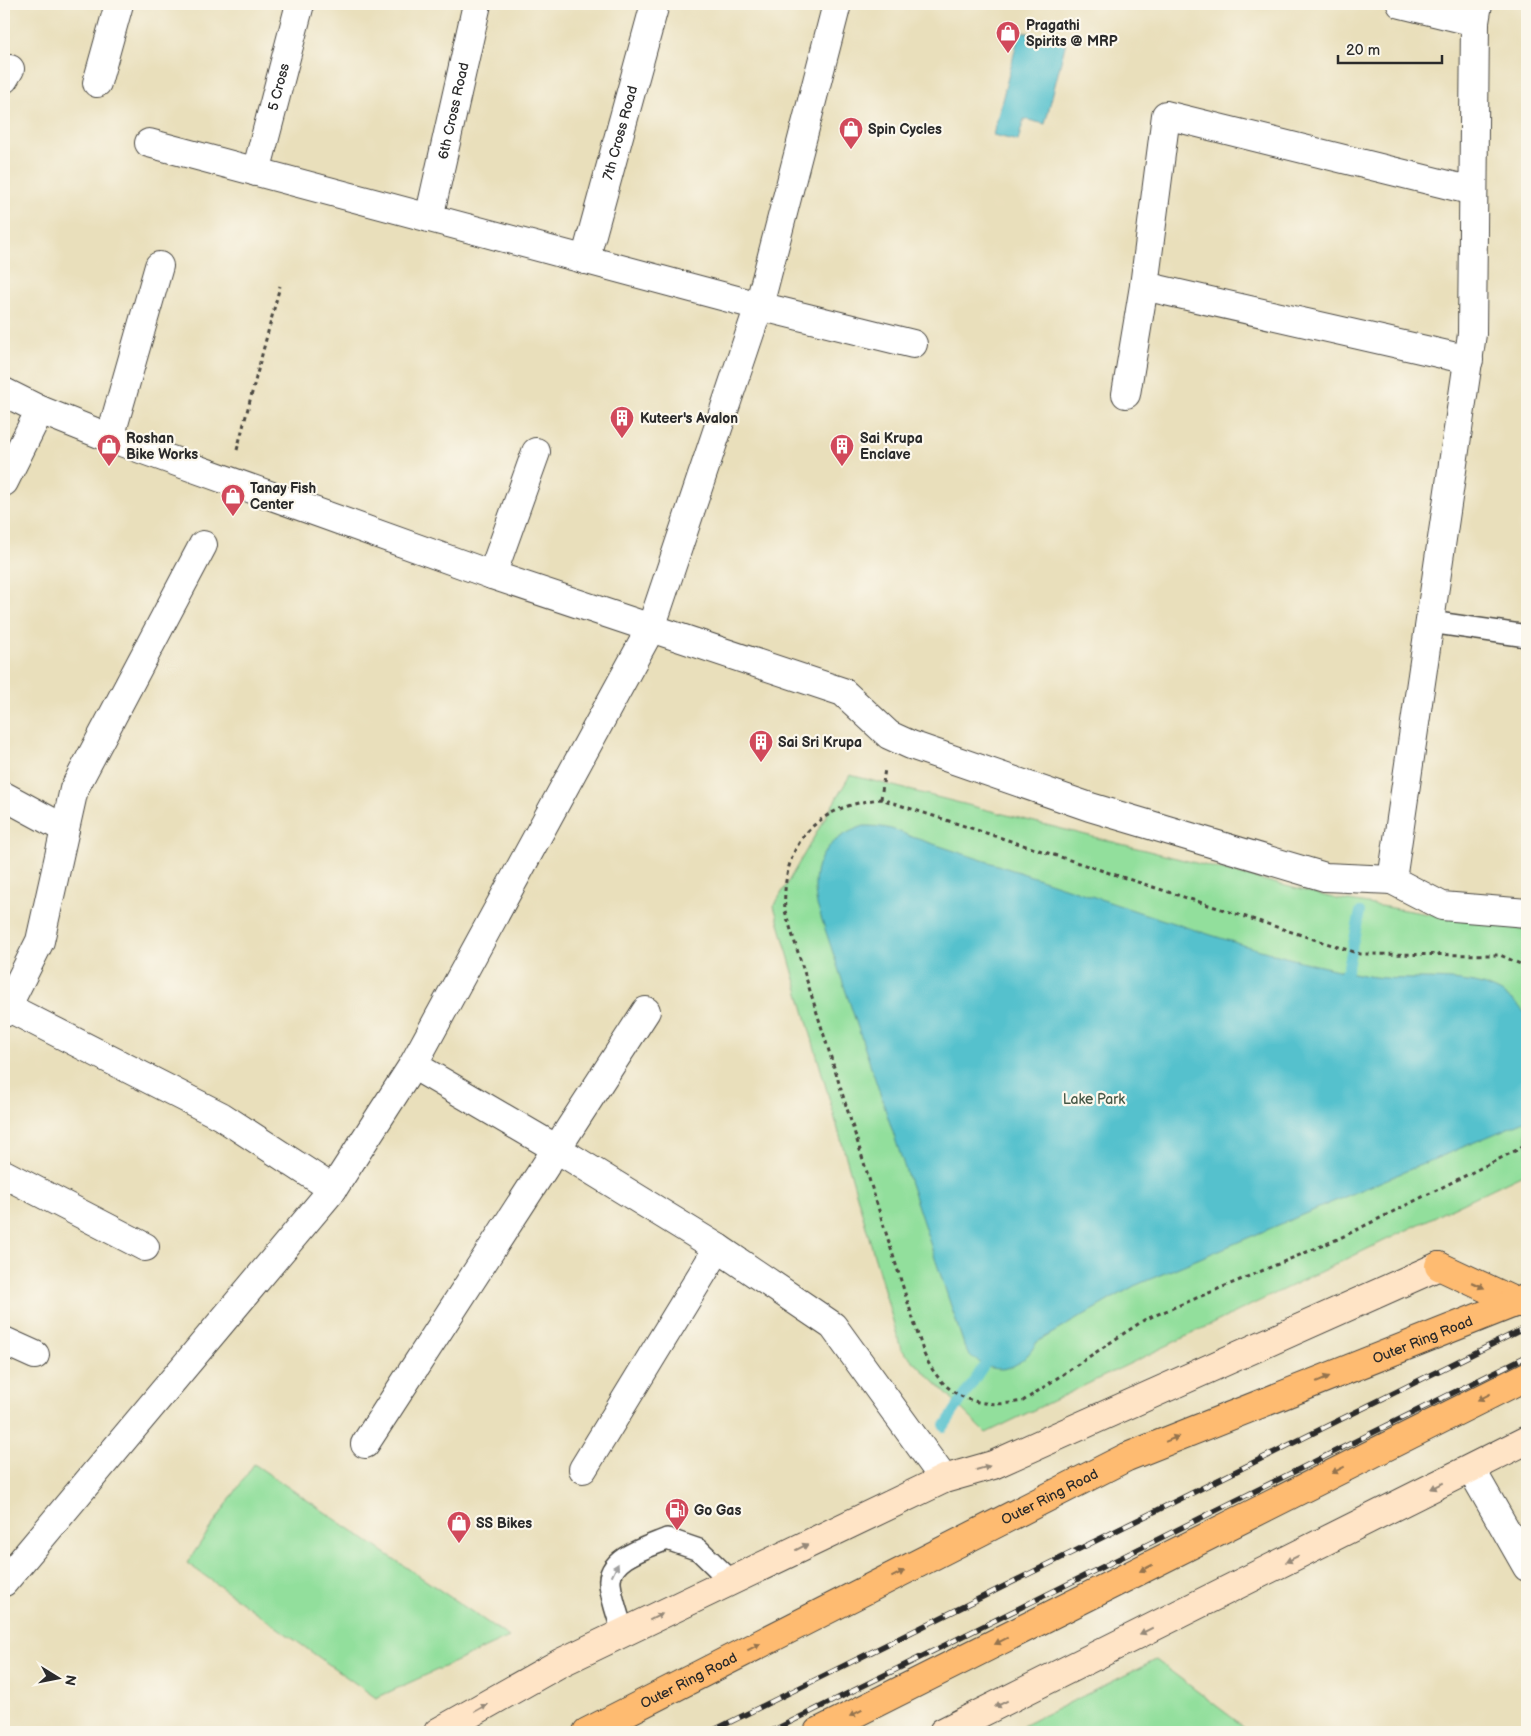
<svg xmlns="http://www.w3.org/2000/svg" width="1531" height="1736" font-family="'Balsamiq Sans',sans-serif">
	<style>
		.green { fill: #92df9c; stroke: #5e8564 }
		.water { fill: #54c1cd; stroke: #40767c }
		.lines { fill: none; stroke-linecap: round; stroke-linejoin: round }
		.stream { stroke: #54c1cd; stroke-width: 10 }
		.lane-casing { stroke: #484641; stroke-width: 24 }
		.street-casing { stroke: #484641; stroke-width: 30 }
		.secondary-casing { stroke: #484641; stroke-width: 30 }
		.highway-casing { stroke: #484641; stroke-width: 30 }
		.path { stroke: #484641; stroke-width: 3; stroke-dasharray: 4 4; stroke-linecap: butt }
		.lane { stroke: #fff; stroke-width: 21 }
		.street { stroke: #fff; stroke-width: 28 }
		.secondary { stroke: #ffe4c6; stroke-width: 28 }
		.highway { stroke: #febb71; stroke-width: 28 }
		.rail-casing { stroke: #2b2b2b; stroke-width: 5.5 }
		.rail { stroke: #fbf7ec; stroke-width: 4; stroke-dasharray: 11; stroke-linecap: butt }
		.oneway { fill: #94734e }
		.oneway2 { fill: #958878 }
		.oneway3 { fill: #a0a0a0 }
		.labels { text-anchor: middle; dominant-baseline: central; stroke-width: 4.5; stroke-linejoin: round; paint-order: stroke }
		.poi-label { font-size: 14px; font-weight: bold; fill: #2b2b2b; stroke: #fbf7ec; text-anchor: start }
		.street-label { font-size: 14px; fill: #2b2b2b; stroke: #fbf7ec }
		.park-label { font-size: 14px; fill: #455847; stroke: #fbf7ec }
	</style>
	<rect width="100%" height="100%" fill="#fbf7ec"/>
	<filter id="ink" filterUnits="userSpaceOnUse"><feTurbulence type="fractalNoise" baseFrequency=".02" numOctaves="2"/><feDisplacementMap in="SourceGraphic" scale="10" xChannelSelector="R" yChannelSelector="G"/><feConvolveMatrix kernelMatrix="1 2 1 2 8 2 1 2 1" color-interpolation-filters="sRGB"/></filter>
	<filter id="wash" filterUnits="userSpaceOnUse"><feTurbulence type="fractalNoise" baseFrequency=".0096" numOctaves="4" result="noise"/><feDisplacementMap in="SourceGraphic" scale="20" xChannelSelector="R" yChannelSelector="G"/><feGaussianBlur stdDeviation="1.12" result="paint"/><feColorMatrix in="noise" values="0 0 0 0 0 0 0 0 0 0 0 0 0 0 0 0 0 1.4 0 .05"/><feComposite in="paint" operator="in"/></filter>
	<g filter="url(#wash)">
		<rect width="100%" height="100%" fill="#e9dfbb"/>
		<g class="green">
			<polygon points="850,775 1337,899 1527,930 1527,1172 986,1433 901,1349 774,906"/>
			<polygon points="254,1464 509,1637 376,1698 187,1563"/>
			<polygon points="1156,1660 1251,1732 1010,1732"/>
		</g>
		<g class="water">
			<polygon points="1020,31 1066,42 1045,124 1024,119 1018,141 993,135"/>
			<path d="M 864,826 C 881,826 893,828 909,836 C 985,861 1062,886 1139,912 C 1214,936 1290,962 1368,976 C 1421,985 1491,965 1527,1016 L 1527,1120 L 1134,1286 L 1037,1342 C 1019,1373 991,1379 966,1351 L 817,905 C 809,865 824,839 864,826 Z"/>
		</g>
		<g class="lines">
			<g class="stream">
				<polyline points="1337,981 1347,971 1360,912"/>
				<polyline points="944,1427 990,1356"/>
			</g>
		</g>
	</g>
	<g filter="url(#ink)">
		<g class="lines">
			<defs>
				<g id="lane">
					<polyline points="1430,622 1527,636"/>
					<path d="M 623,1633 C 619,1618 612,1601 610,1584 C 607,1558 648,1547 667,1539 L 699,1550 L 731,1581"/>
				</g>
				<g id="street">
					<polyline points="1401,4 1475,22"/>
					<polyline points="1478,4 1475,22 1472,334 1392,880 1442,906 1527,913"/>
					<polyline points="4,79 10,69"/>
					<polyline points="97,83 119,4"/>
					<polyline points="149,143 759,306 913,344"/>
					<path id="s1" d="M 256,172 L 300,4"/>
					<path id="s2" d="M 429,218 L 477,4"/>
					<path id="s3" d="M 585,260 L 655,4"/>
					<polyline points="1144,286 1469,360"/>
					<polyline points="4,392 40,410 110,438 492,575 843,692 889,735 911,745 1090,807 1325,877 1392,880"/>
					<polyline points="1126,394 1144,286 1166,115 1473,191"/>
					<polyline points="110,438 159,266"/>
					<polyline points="4,482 40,410"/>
					<polyline points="492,575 536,452"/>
					<polyline points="4,796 65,829"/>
					<polyline points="7,1007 221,1116 333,1189"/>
					<polyline points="4,1013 40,941 74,789 203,545"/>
					<polyline points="413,1065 557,1149 718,1248 833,1326 944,1479"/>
					<polyline points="4,1174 145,1247"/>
					<polyline points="4,1341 35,1355"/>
					<polyline points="365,1444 646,1011"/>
					<polyline points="583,1469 718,1248"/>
					<polyline points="1471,1469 1527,1567"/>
					<polyline points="4,1582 333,1189 413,1065 651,628 759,306 837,4"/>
				</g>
				<g id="secondary">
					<polyline points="438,1732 560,1663 944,1479 993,1465 1439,1266"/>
					<polyline points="943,1732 1527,1440"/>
				</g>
				<g id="highway">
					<polyline points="1439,1266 1518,1303"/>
					<path id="s4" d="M 587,1732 L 1127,1457 L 1527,1298"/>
					<polyline points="818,1732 1527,1376"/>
				</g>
			</defs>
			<use href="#lane" class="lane-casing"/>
			<use href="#street" class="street-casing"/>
			<use href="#secondary" class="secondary-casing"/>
			<use href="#highway" class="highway-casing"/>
			<g class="path">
				<polyline points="237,450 280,286"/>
				<polyline points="881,799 885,768"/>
				<path d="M 1527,967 L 1500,955 L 1360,954 L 881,799 C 815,806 781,844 785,911 L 924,1354 C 944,1398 977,1410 1023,1401 L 1144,1320 L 1338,1239 L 1527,1145"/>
			</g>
			<use href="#lane" class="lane"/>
			<use href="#street" class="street"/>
			<use href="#secondary" class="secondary"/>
			<use href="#highway" class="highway"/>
			<defs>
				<g id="rail">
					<polyline points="710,1732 1527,1327"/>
					<polyline points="770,1732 1527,1356"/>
				</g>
			</defs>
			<use href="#rail" class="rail-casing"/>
			<use href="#rail" class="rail"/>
		</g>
		<defs><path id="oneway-solid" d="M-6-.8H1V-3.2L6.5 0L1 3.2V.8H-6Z" transform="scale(1.25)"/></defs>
		<g class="oneway">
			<use href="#oneway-solid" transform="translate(1478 1285) rotate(25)"/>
			<use href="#oneway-solid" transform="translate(1323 1379) rotate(-22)"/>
			<use href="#oneway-solid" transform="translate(1484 1397) rotate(154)"/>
			<use href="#oneway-solid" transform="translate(1172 1439) rotate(-22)"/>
			<use href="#oneway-solid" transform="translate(1338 1470) rotate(153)"/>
			<use href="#oneway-solid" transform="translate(1146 1568) rotate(153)"/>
			<use href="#oneway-solid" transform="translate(898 1574) rotate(-27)"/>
			<use href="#oneway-solid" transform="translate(1001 1641) rotate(153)"/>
			<use href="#oneway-solid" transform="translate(754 1647) rotate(-27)"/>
			<use href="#oneway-solid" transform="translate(856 1713) rotate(153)"/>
		</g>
		<g class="oneway2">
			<use href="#oneway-solid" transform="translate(983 1468) rotate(-16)"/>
			<use href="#oneway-solid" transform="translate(1437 1486) rotate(154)"/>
			<use href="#oneway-solid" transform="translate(802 1547) rotate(-26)"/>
			<use href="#oneway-solid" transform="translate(1292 1559) rotate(154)"/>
			<use href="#oneway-solid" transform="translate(656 1617) rotate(-26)"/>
			<use href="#oneway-solid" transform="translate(1146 1631) rotate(154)"/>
			<use href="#oneway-solid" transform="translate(1001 1704) rotate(154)"/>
			<use href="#oneway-solid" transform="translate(481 1708) rotate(-30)"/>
		</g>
		<use class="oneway3" href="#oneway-solid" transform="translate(615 1570) rotate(-64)"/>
	</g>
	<defs>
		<symbol id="shop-pin" viewBox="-11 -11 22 30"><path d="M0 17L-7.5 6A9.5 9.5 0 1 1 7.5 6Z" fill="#d1495b" stroke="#fbf7ec"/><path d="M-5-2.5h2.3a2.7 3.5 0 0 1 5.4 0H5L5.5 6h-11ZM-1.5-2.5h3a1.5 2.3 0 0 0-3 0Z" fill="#fff"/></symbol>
		<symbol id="building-pin" viewBox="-11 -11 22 30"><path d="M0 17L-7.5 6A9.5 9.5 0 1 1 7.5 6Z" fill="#d1495b" stroke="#fbf7ec"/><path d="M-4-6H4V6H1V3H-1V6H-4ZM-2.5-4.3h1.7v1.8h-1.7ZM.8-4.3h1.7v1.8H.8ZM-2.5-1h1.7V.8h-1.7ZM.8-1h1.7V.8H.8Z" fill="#fff"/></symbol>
		<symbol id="fuel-pin" viewBox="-11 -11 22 30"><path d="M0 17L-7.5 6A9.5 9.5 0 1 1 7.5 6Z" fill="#d1495b" stroke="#fbf7ec"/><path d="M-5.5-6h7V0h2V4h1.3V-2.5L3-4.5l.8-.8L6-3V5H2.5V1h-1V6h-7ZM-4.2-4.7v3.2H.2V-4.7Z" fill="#fff"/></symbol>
	</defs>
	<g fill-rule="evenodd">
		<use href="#shop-pin" x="994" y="19" width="28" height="38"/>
		<use href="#shop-pin" x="837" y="115" width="28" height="38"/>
		<use href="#building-pin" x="608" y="404" width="28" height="38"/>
		<use href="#shop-pin" x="95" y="432" width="28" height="38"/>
		<use href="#building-pin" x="828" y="432" width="28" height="38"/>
		<use href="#shop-pin" x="219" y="482" width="28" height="38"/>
		<use href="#building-pin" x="747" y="728" width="28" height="38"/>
		<use href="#fuel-pin" x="663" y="1496" width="28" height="38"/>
		<use href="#shop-pin" x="445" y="1509" width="28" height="38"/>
	</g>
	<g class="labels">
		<g class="poi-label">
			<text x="1026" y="25">Pragathi<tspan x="1026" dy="16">Spirits @ MRP</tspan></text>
			<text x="868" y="129">Spin Cycles</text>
			<text x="640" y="418">Kuteer's Avalon</text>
			<text x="126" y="438">Roshan<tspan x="126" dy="16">Bike Works</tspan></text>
			<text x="860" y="438">Sai Krupa<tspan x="860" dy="16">Enclave</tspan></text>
			<text x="250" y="488">Tanay Fish<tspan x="250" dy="16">Center</tspan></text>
			<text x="778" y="742">Sai Sri Krupa</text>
			<text x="694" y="1510">Go Gas</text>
			<text x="476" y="1523">SS Bikes</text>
		</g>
		<g class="street-label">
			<text stroke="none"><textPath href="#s1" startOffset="88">5 Cross</textPath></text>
			<text stroke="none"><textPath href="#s2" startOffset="110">6th Cross Road</textPath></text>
			<text stroke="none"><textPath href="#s3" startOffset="132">7th Cross Road</textPath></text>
			<text stroke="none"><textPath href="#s4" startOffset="924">Outer Ring Road</textPath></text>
			<text stroke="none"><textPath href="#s4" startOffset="519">Outer Ring Road</textPath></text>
			<text stroke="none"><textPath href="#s4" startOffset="114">Outer Ring Road</textPath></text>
		</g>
		<g class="park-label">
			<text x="1094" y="1099">Lake Park</text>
		</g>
	</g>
	<rect width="1531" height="1736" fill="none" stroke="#fbf7ec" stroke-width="20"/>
	<g transform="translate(58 1678) rotate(100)" stroke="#fbf7ec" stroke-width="4" paint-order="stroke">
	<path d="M0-4L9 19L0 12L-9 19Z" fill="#2b2b2b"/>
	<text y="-8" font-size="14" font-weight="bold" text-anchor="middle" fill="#2b2b2b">N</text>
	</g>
	<path d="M1338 55v8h104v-8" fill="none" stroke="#2b2b2b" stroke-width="2.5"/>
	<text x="1346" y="55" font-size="15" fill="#2b2b2b" stroke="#fbf7ec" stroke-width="4" paint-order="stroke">20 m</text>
</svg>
